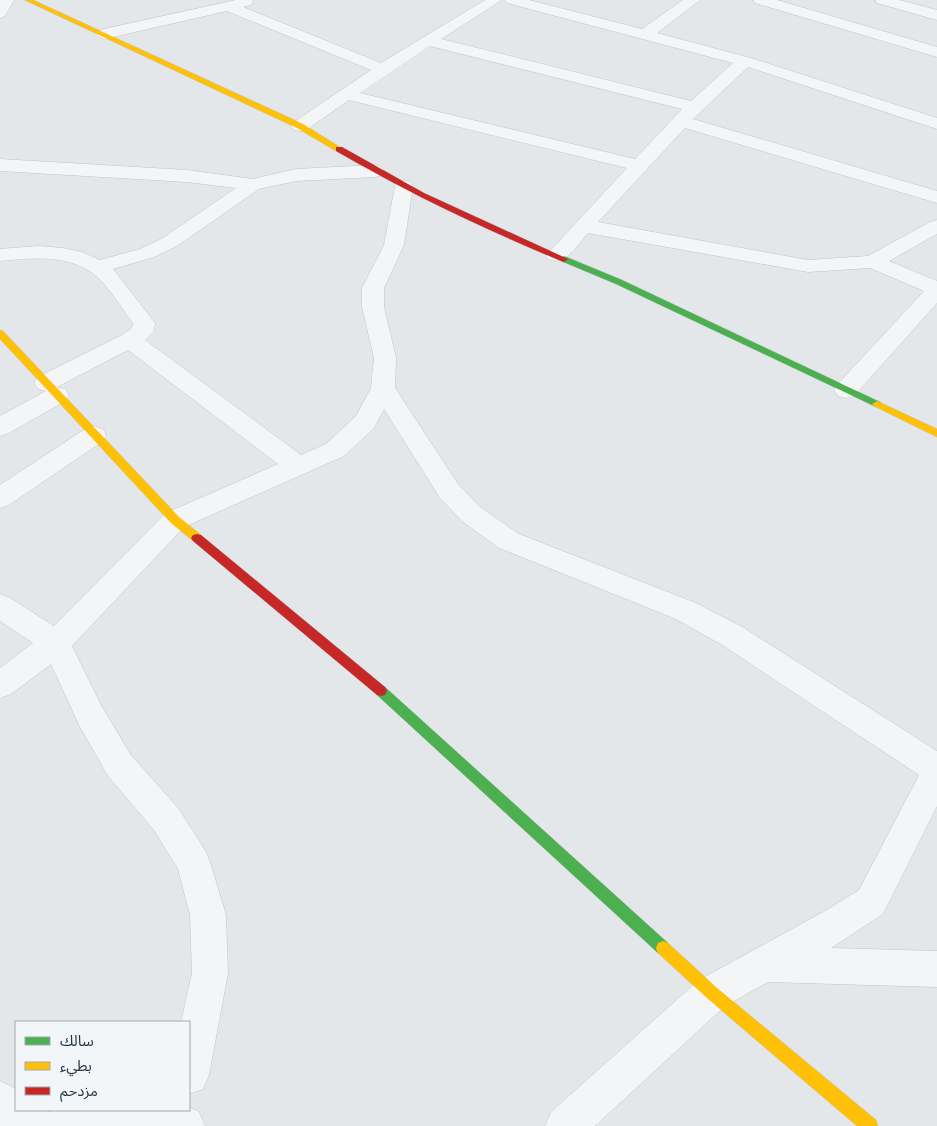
<svg xmlns="http://www.w3.org/2000/svg" width="937" height="1126" font-family="Inter,'Noto Sans Arabic',sans-serif">
	<style>
		.lines { fill: none; stroke-linecap: round; stroke-linejoin: round }
		.street-casing { stroke: #c2c5c7; stroke-width: 1 }
		.fast-casing { stroke: #c2c5c7; stroke-width: 1 }
		.slow-casing { stroke: #c2c5c7; stroke-width: 1 }
		.jam-casing { stroke: #c2c5c7; stroke-width: 1 }
		.street { fill: #f3f5f6; fill-rule: evenodd }
		.fast { fill: #4caf50; fill-rule: evenodd }
		.slow { fill: #ffc107; fill-rule: evenodd }
		.jam { fill: #c62828; fill-rule: evenodd }
	</style>
	<rect width="100%" height="100%" fill="#e4e7e9"/>
	<g class="lines">
		<defs>
			<g id="street">
				<polygon points="0,0 14,0 5,16 0,18"/>
				<path d="M 236,0 L 252,0 L 253,2 L 251,5 L 243,7 L 381,63 L 485,0 L 502,0 L 441,39 L 691,101 L 733,63 L 507,3 L 505,0 L 529,0 L 642,29 L 683,0 L 700,0 L 657,33 L 751,58 L 937,118 L 937,129 L 748,67 L 693,119 L 937,191 L 937,203 L 685,128 L 598,222 L 808,260 L 868,256 L 930,222 L 937,220 L 937,234 L 889,261 L 937,281 L 937,303 L 854,396 L 846,398 L 838,396 L 834,390 L 838,384 L 924,291 L 870,268 L 808,272 L 588,233 C 577,245 567,265 549,260 L 546,256 L 549,252 L 627,168 L 349,100 L 306,130 L 300,131 L 294,130 L 291,126 L 294,122 L 371,70 L 227,11 L 104,39 L 99,37 L 96,34 L 99,31 L 104,29 ZM 430,46 L 682,109 L 635,159 L 360,93 Z"/>
				<polygon points="753,0 777,0 937,47 937,57 755,3"/>
				<polygon points="875,0 899,0 937,10 937,20 877,3"/>
				<path d="M 0,159 L 187,170 L 253,179 L 296,169 L 375,165 L 382,167 L 384,171 L 382,175 L 375,177 L 296,181 L 259,189 L 177,246 L 154,257 L 113,269 L 155,323 L 154,331 L 145,340 L 301,455 L 326,444 L 356,416 L 371,388 L 374,358 L 362,307 L 362,288 L 384,245 L 395,186 L 397,182 L 404,180 L 411,182 L 413,186 L 404,245 L 384,288 L 384,307 L 396,358 L 395,388 L 458,484 L 480,507 L 519,534 L 696,603 L 744,628 L 937,751 L 937,806 L 883,914 L 831,948 L 937,951 L 937,987 L 768,982 L 725,1006 L 595,1126 L 545,1126 L 551,1112 L 699,980 L 825,911 L 859,890 L 919,775 L 724,646 L 676,619 L 499,548 L 462,521 L 440,498 L 384,409 L 374,428 L 344,456 L 184,527 L 72,646 L 101,705 L 130,754 L 178,808 L 205,850 L 210,862 L 226,915 L 228,973 L 209,1075 L 203,1089 L 189,1094 L 189,1022 L 181,1022 L 192,973 L 190,915 L 178,869 L 154,830 L 108,776 L 79,725 L 51,664 L 11,694 L 0,698 L 0,668 L 33,643 L 0,621 L 0,594 L 10,598 L 54,626 L 166,513 L 278,464 L 128,350 L 57,387 L 65,389 L 69,395 L 65,401 L 9,433 L 0,436 L 0,416 L 46,391 L 38,389 L 34,383 L 38,377 L 122,335 L 132,328 L 133,323 C 121,307 108,284 91,272 C 65,254 30,258 0,261 L 0,249 L 38,246 L 63,248 L 82,252 L 100,260 L 140,249 L 163,238 L 236,188 L 187,182 L 0,171 Z"/>
				<polygon points="94,426 103,429 106,435 103,441 9,505 0,508 0,485 85,429"/>
				<polygon points="0,1081 16,1089 16,1110 47,1110 50,1112 56,1110 189,1110 189,1107 199,1112 205,1126 0,1126"/>
			</g>
			<g id="fast">
				<polygon points="564,256 622,280 880,402 882,404 877,407 874,406 616,284 561,261 560,259"/>
				<polygon points="381,686 385,687 668,943 670,948 668,953 663,955 658,953 377,695 375,691 377,687"/>
			</g>
			<g id="slow">
				<polygon points="25,0 33,0 303,124 343,149 336,151 297,128"/>
				<polygon points="0,330 3,331 179,517 201,535 203,538 201,541 193,541 171,523 0,339"/>
				<polygon points="877,401 937,429 937,437 874,406 872,404"/>
				<polygon points="663,941 668,943 717,988 876,1120 878,1126 857,1126 707,998 658,953 656,948 658,943"/>
			</g>
			<g id="jam">
				<path d="M 336,147 L 342,147 L 424,193 L 568,259 L 564,262 L 561,261 C 484,229 408,193 336,151 Z"/>
				<polygon points="197,534 201,535 385,687 387,691 385,695 381,696 377,695 193,541 191,538 193,535"/>
			</g>
		</defs>
		<use href="#street" class="street-casing"/>
		<use href="#fast" class="fast-casing"/>
		<use href="#slow" class="slow-casing"/>
		<use href="#jam" class="jam-casing"/>
		<use href="#street" class="street"/>
		<use href="#fast" class="fast"/>
		<use href="#slow" class="slow"/>
		<use href="#jam" class="jam"/>
	</g>
	<rect x="15" y="1021" width="175" height="90" fill="#f2f6f8" stroke="#a1aab0"/>
	<rect x="25" y="1037" width="25" height="8" fill="#4caf50" stroke="#a1aab0"/>
	<text x="60" y="1046" font-size="15" fill="#283745">سالك</text>
	<rect x="25" y="1062" width="25" height="8" fill="#ffc107" stroke="#a1aab0"/>
	<text x="60" y="1071" font-size="15" fill="#283745">بطيء</text>
	<rect x="25" y="1087" width="25" height="8" fill="#c62828" stroke="#a1aab0"/>
	<text x="60" y="1096" font-size="15" fill="#283745">مزدحم</text>
</svg>
